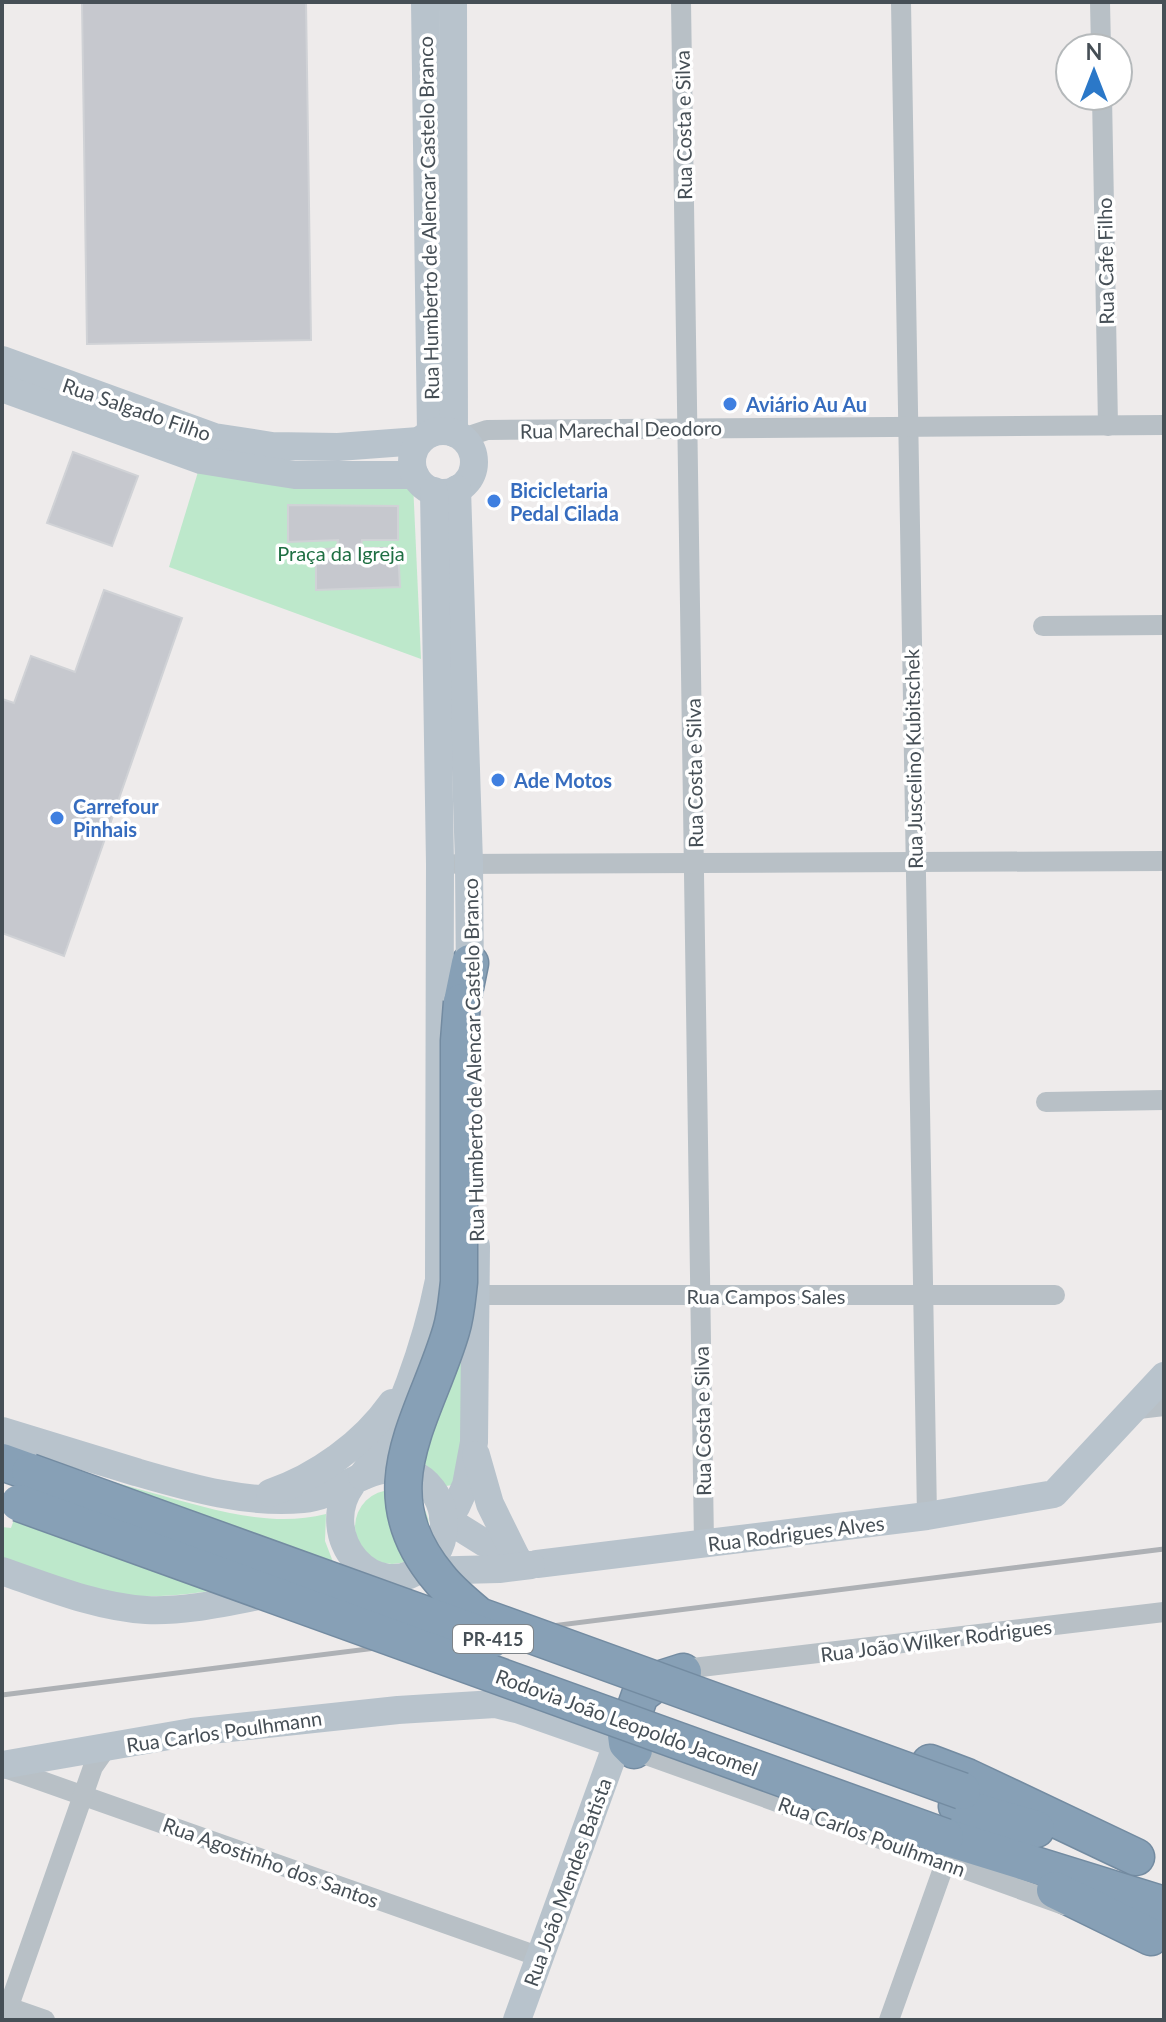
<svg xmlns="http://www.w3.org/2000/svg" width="1166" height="2022" font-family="Lato,sans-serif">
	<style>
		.green { fill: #bde8cb }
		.building { fill: #c6c8ce; stroke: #d0d2d6; stroke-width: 2 }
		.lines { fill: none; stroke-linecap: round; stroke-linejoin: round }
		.highway-casing { stroke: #738ba1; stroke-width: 39 }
		.street { stroke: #b8c0c6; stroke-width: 20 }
		.secondary { stroke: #b8c3cc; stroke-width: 28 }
		.highway { stroke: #87a0b6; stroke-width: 36 }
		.rail { stroke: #aeb1b5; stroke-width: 5 }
		.highway-bridge-casing { stroke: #738ba1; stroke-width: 39; stroke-linecap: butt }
		.highway-bridge { stroke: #87a0b6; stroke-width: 36 }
		.shop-dot { fill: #3f7fe0; stroke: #fff; stroke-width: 3 }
		.labels { text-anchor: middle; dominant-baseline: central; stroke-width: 7; stroke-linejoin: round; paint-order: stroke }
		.shield { fill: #fff; stroke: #7e8489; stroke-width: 2 }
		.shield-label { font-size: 18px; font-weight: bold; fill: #464f56 }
		.street-label { font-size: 20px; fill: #464f56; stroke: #fff }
		.shop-label { font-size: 20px; font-weight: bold; fill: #366cbe; stroke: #fff; text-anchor: start }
		.park-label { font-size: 20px; fill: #1f6f43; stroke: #fff }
	</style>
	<rect width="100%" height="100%" fill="#eeebeb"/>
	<g class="green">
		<polygon points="198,472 413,482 421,659 169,567"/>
		<polygon points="462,1316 463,1445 459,1484 446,1486 424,1463"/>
		<path d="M 35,1460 C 73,1471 111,1481 149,1492 C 205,1507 268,1529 326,1514 L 325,1541 L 335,1567 C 265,1579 172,1607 102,1592 C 69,1585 35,1569 2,1558 L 2,1527 L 11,1528 Z"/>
		<circle cx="392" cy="1527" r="37"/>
	</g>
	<g class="building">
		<polygon points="82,2 306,2 311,340 87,344"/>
		<polygon points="73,452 138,476 112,546 47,523"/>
		<polygon points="288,505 398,506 398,540 362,540 361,548 398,548 400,587 316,590 316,550 337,548 338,540 288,542"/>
		<polygon points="104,590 182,618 64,956 2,933 2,699 14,703 31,656 75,672"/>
	</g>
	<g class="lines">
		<defs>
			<g id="highway">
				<polyline points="462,1002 470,963"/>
				<polyline points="2,1462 30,1472"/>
				<polyline points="634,1750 627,1743 626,1735 640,1695 661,1679 683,1672"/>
				<polyline points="930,1763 967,1777 1136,1857"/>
				<polyline points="957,1806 1036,1829"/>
				<polyline points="945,1837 1164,1905"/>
				<polyline points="1055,1890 1151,1937"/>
			</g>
		</defs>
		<use href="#highway" class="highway-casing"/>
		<g class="street">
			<polyline points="681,2 704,1544"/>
			<polyline points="901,2 927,1516"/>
			<polyline points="1100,2 1101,48"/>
			<polyline points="1102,96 1108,426"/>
			<polyline points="463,438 487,430 1164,425"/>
			<polyline points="1043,626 1164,625"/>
			<polyline points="456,864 1164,861"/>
			<polyline points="1046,1102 1164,1100"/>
			<polyline points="477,1295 1055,1295"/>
			<polyline points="1130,1410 1164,1406"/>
			<polyline points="676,1670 1164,1612"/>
			<polyline points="627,1748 1064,1905"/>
			<polyline points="2,1767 540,1957"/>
			<polyline points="2,2005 45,2020"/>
			<polyline points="4,2020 93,1767 107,1747"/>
			<polyline points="889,2020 945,1863"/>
		</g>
		<g class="secondary">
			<polyline points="425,2 431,433"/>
			<polyline points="453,2 454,433"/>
			<polyline points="2,360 214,437 272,446 338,447 419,441"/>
			<polyline points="2,388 201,460 295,475 415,475"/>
			<circle cx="443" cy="462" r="31"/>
			<polyline points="457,489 469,863 470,984"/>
			<polyline points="476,1246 474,1442 466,1485 456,1507 443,1517 483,1542 516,1557"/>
			<path d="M 2,1431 C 47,1445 91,1458 136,1472 C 191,1488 245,1504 303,1499 C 343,1496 371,1457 411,1473 C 446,1487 456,1539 427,1564 C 375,1609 314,1536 352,1484"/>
			<polyline points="476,1455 490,1504 516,1557"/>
			<path d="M 362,1476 C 399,1427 427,1340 439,1280 L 440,864 L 434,491"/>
			<path d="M 270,1493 C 317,1477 363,1444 392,1403"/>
			<polyline points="537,1564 927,1516 1054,1494 1164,1376"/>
			<path d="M 2,1571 C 48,1587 97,1607 146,1610 C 188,1612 230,1601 270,1594"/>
			<polyline points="420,1571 499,1569 531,1565"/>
			<polyline points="2,1765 192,1732 398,1710 495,1704 520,1710 617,1744 517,2020"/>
		</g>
		<use href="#highway" class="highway"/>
		<polyline class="rail" points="2,1695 1164,1549"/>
		<defs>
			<g id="highway-bridge">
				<path d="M 462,1002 L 459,1041 L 459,1282 C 457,1299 456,1315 451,1331 C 425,1419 365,1490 439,1578 C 450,1592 465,1604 479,1616 L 962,1791"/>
				<polyline points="30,1472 493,1639"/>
				<polyline points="19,1503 945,1837"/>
			</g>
		</defs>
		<use href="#highway-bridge" class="highway-bridge-casing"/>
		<use href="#highway-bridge" class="highway-bridge"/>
	</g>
	<g class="shop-dot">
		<circle cx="730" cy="404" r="8"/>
		<circle cx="494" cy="501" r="8"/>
		<circle cx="498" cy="780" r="8"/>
		<circle cx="57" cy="818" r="8"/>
	</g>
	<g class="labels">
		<rect class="shield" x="453" y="1625" width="80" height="28" rx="6"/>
		<g class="shield-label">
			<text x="493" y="1639">PR-415</text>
		</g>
		<g class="street-label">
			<text transform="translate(683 125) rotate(-91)">Rua Costa e Silva</text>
			<text transform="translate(428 218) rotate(-91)">Rua Humberto de Alencar Castelo Branco</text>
			<text transform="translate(1105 261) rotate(-91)">Rua Cafe Filho</text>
			<text transform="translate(137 409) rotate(19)">Rua Salgado Filho</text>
			<text transform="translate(621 429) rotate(-1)">Rua Marechal Deodoro</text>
			<text transform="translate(913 759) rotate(-91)">Rua Juscelino Kubitschek</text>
			<text transform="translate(694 773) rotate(-91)">Rua Costa e Silva</text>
			<text transform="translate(473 1060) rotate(-91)">Rua Humberto de Alencar Castelo Branco</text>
			<text x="766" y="1296">Rua Campos Sales</text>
			<text transform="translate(702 1421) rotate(-91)">Rua Costa e Silva</text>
			<text transform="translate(796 1533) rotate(-7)">Rua Rodrigues Alves</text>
			<text transform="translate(936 1640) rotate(-7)">Rua João Wilker Rodrigues</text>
			<text transform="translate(627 1722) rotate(20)">Rodovia João Leopoldo Jacomel</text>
			<text transform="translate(224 1731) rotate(-8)">Rua Carlos Poulhmann</text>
			<text transform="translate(872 1836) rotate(20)">Rua Carlos Poulhmann</text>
			<text transform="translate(271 1862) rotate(20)">Rua Agostinho dos Santos</text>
			<text transform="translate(567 1882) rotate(-70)">Rua João Mendes Batista</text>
		</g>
		<g class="shop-label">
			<text x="746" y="404">Aviário Au Au</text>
			<text x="510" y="490">Bicicletaria<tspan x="510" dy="23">Pedal Cilada</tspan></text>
			<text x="514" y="780">Ade Motos</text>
			<text x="73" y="806">Carrefour<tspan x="73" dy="23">Pinhais</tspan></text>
		</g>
		<g class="park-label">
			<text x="341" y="553">Praça da Igreja</text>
		</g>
	</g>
	<rect width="1166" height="2022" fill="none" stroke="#464f56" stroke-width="8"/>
	<g transform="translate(1094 72)"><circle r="38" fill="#ffffff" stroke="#b5b9bb" stroke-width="2"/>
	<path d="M0-6L14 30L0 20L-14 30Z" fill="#2b78c8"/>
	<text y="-12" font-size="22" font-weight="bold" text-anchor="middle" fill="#464f56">N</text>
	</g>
</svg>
